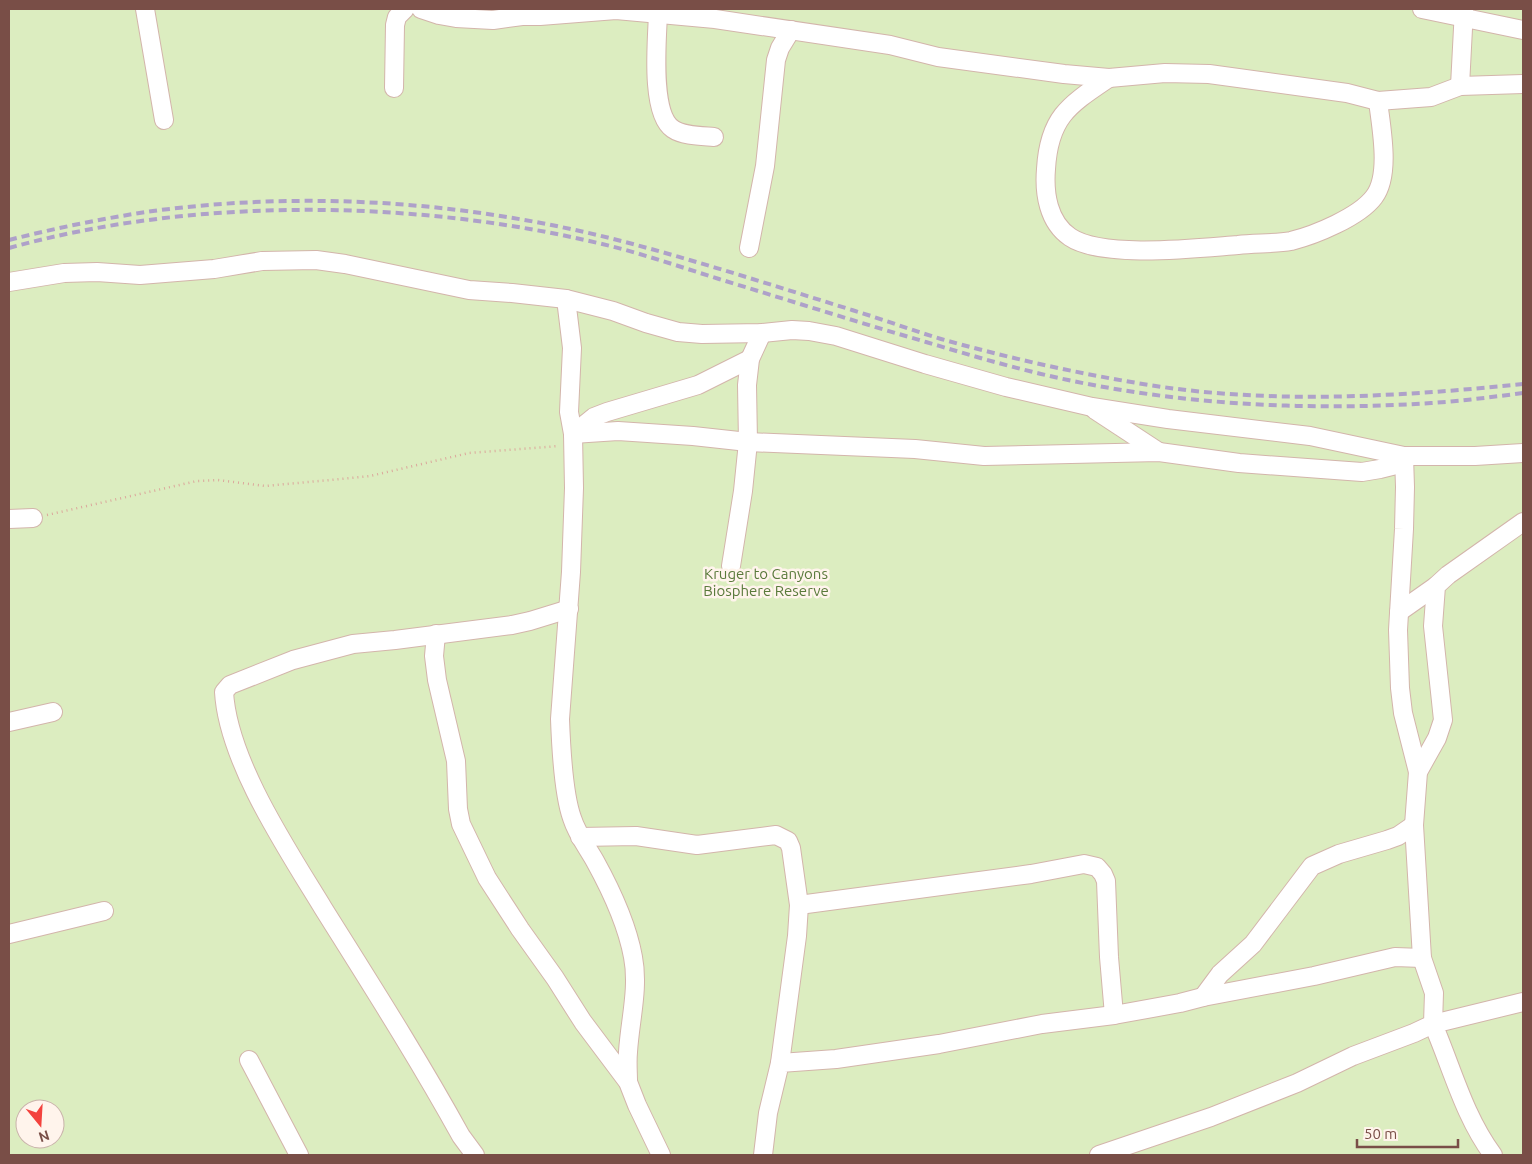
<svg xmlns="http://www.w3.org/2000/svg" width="1532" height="1164" font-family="Ubuntu,sans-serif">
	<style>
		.green { fill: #dcedc0; fill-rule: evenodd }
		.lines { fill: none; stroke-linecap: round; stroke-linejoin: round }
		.minor-casing { stroke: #d3b5ab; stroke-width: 20 }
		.path { stroke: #dba79b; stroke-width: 2.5; stroke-dasharray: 1 4; stroke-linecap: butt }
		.minor { stroke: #fff; stroke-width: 18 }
		.rail { stroke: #aea1c9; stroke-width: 4; stroke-dasharray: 8 5; stroke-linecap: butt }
		.labels { text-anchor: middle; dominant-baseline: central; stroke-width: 5; stroke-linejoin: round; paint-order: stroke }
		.park-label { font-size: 15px; fill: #5a7a3b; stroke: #fff4ec }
	</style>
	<rect width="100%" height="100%" fill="#feeee3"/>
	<path class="green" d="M 9,9 L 1523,9 L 1523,1155 L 9,1155 ZM 25,1109 L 55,1109 L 55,1139 L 25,1139 Z"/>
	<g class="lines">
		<defs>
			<g id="minor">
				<polyline points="145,9 164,120"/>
				<polyline points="421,9 439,15 456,18 493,20 522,16 540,16 616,10 715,19 890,45 938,57 1064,74 1109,78 1165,73 1209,74 1347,93 1378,101 1431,97 1460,86 1523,84"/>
				<polyline points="1422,9 1523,30"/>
				<path d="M 658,14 C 657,40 650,114 673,129 C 683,136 702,136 714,137"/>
				<path d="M 1109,78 C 1069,105 1049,117 1046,169 C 1044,193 1048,222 1070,237 C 1102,259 1198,248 1238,245 C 1255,243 1275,244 1291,241 C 1315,235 1359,217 1374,197 C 1391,175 1381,127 1378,101"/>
				<polyline points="1460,86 1464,9"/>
				<polyline points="394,88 395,25 397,17 405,9"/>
				<polyline points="749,248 765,166 776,60 780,48 791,30"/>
				<polyline points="9,282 64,273 97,272 140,275 214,269 262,261 316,260 345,264 469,290 512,293 566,299 613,311 646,323 678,332 702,334 762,333 792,330 809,331 836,336 925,364 1006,387 1092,407 1168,419 1310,436 1404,456 1475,456 1523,453"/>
				<path d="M 566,299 L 572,348 L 569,412 L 573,434 L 574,488 L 571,572 L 560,719 C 561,746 563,793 572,818 C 577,834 587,847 595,861 C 611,890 627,924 633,957 C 639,988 630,1020 628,1052 C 627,1062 628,1072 628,1082"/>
				<polyline points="1095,410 1159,452"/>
				<polyline points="573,434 618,431 693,436 748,442 915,449 984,456 1159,452 1239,463 1362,472 1380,469 1404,463"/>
				<polyline points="573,434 594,417 607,412 698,385 750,359"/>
				<polyline points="1404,456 1405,487 1404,529 1398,630 1400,688 1403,713 1418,772"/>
				<polyline points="9,519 33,518"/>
				<polyline points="731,566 743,491 748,442 747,385 750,359 762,333"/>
				<polyline points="1399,612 1436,586"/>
				<polyline points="436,634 434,656 437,680 456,761 458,809 461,824 487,878 520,929 555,978 583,1022 628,1082 637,1105 661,1155"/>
				<polyline points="9,722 53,712"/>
				<polyline points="580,837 636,836 697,845 776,835 788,841 791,848 799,905 797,936 780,1063"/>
				<polyline points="799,905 1031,874 1084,864 1097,867 1103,874 1106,881 1109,957 1114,1015"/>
				<polyline points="9,934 104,911"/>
				<polyline points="1203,997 1220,974 1253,944 1312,866 1339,854 1387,840 1398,836 1414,825"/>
				<polyline points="249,1060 299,1155"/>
				<path d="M 475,1155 L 461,1136 C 418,1058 370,983 323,908 C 287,849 228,761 224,692 L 230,685 L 293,660 L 353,644 L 395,640 L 512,625 L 530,621 L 569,609"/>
				<polyline points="763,1155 768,1113 780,1063 836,1059 939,1044 1042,1024 1114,1015 1180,1003 1203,997 1314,976 1395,957 1422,958"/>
				<polyline points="1099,1155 1211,1117 1297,1083 1353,1056 1414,1033 1433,1024 1434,993 1422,958 1414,825 1418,772 1437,738 1443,720 1433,626 1436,586 1448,575 1523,522"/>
				<path d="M 1493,1155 C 1464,1116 1452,1068 1433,1024 L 1523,1002"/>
			</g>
		</defs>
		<use href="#minor" class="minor-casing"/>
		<polyline class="path" points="47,515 197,481 218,480 265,486 330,480 370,476 469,453 559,446"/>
		<use href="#minor" class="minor"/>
		<g class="rail">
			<path d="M 9,240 C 56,228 105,218 153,211 C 312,190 474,202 629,243 C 704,263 778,287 852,310 C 882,319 911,330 941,339 C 1005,357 1071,372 1137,383 C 1265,405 1395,397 1523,384"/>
			<path d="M 9,248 C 199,195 431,199 622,249 C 655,258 687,269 719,279 C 788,300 857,322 926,342 C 973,356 1020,370 1068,380 C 1186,405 1310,411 1431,403 C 1462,401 1492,397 1523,393"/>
		</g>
	</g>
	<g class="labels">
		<g class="park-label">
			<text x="766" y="573">Kruger to Canyons<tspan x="766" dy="17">Biosphere Reserve</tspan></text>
		</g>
	</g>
	<rect width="1532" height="1164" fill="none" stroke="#794e47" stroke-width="20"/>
	<g transform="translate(40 1124) rotate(162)"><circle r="24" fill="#fff4ec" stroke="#c9b2aa"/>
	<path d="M0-4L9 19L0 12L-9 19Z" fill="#f3423d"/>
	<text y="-8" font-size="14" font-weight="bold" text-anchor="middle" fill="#794e47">N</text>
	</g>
	<path d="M1357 1139v8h101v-8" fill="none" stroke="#794e47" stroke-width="2.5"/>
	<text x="1364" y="1139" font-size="15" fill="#794e47" stroke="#fff4ec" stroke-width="4" paint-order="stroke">50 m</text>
</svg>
